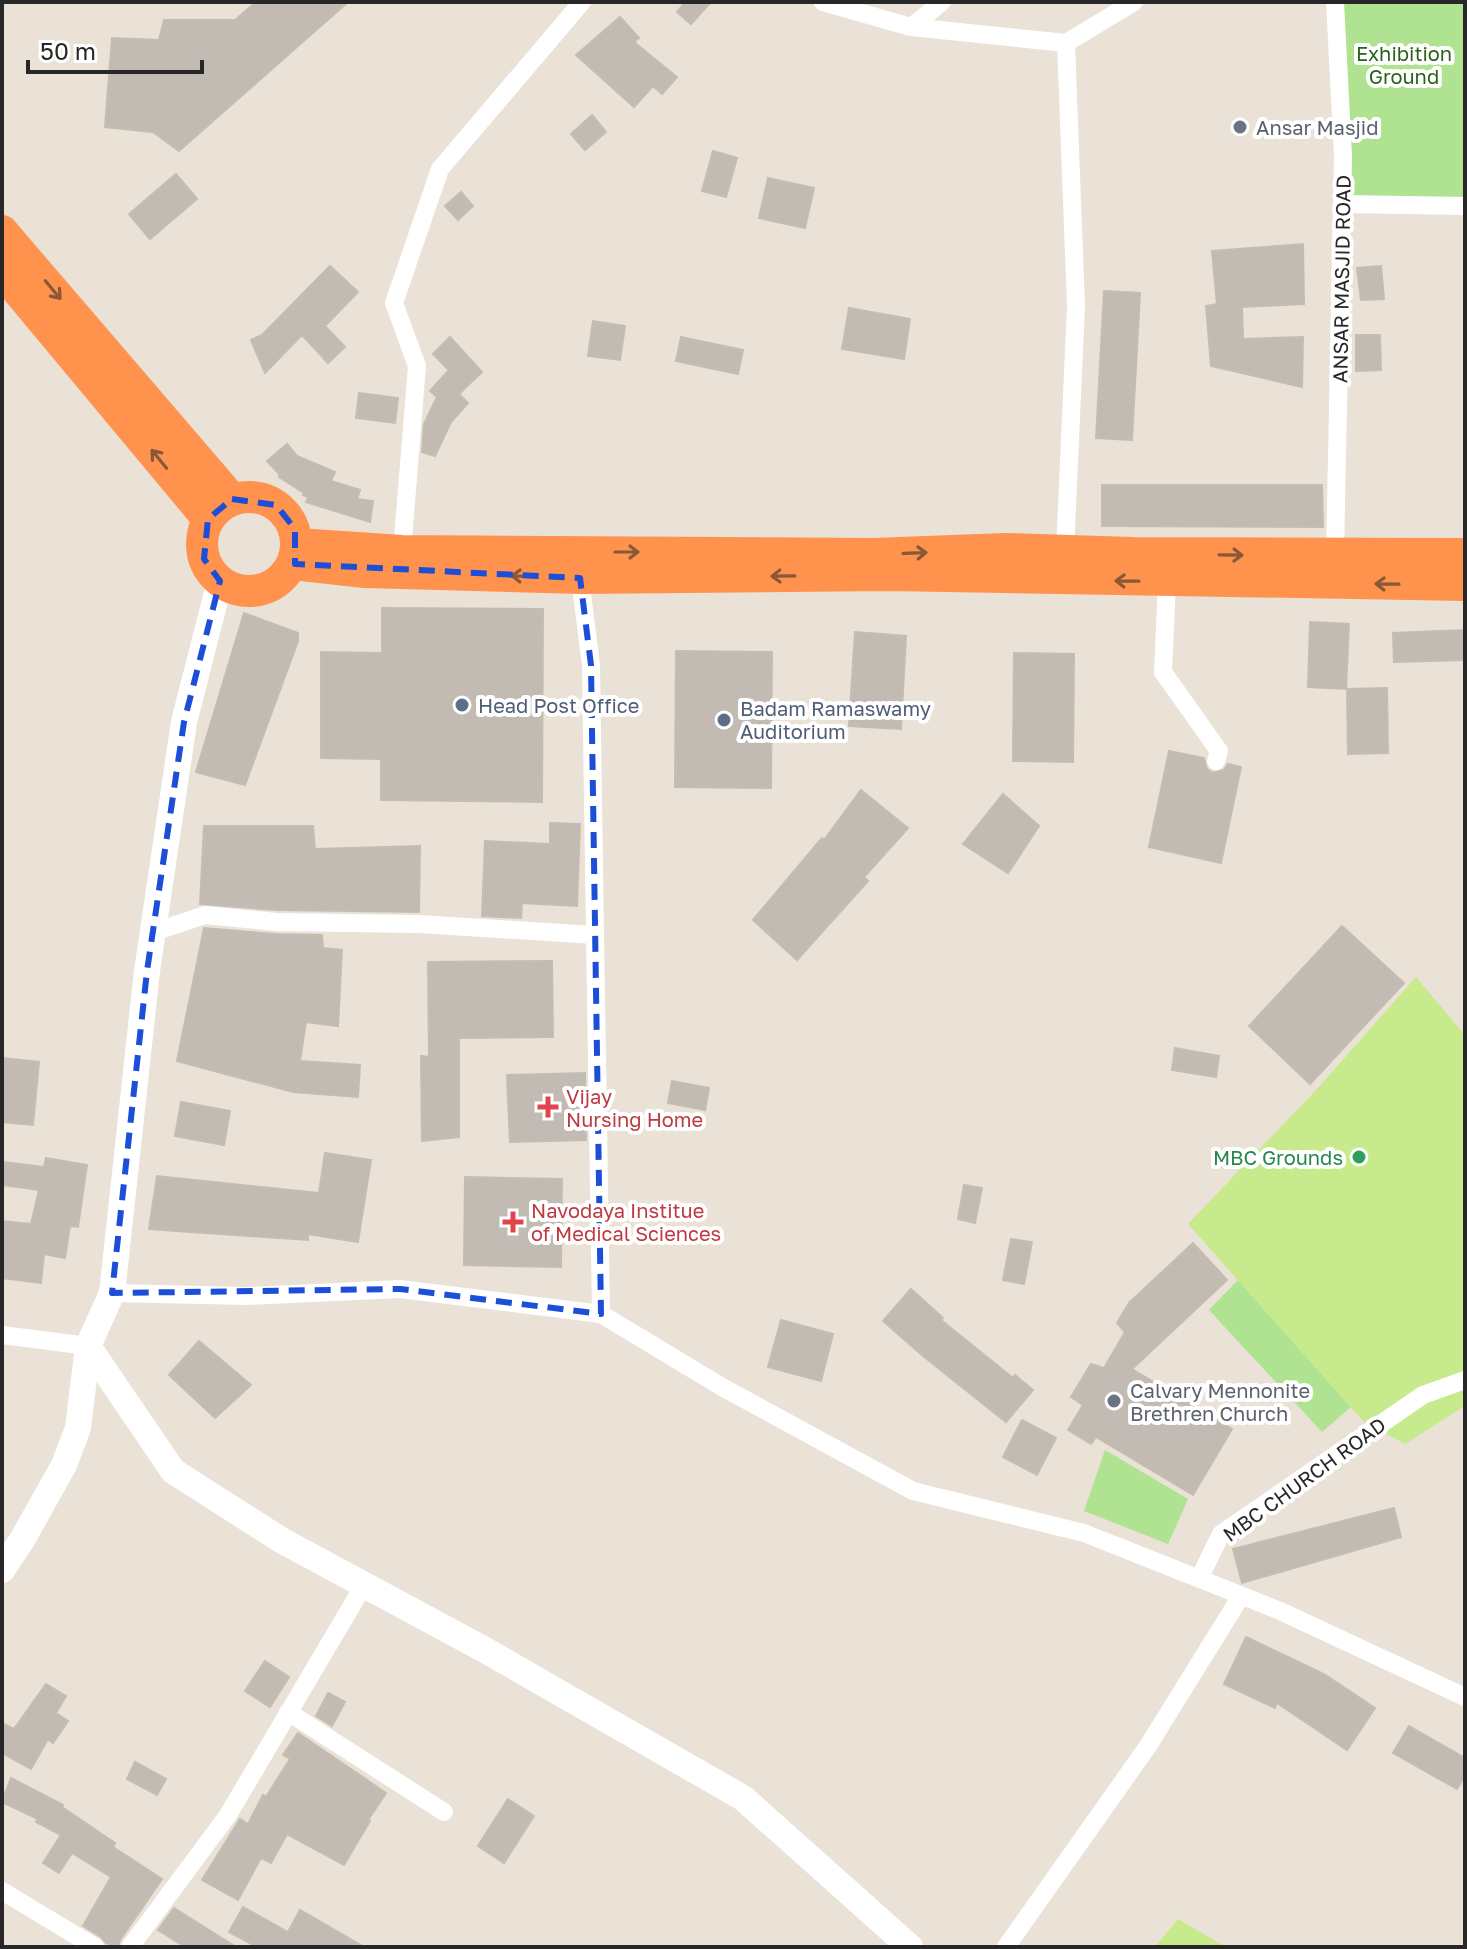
<svg xmlns="http://www.w3.org/2000/svg" width="1467" height="1949" font-family="'Golos Text',sans-serif">
	<style>
		.green { fill: #b0e391 }
		.pitch { fill: #c7eb8c }
		.building { fill: #c2bbb4; stroke: #c5bdb1; stroke-width: 2 }
		.lines { fill: none; stroke-linecap: round; stroke-linejoin: round }
		.street { stroke: #fff; stroke-width: 18 }
		.secondary { stroke: #fff; stroke-width: 26 }
		.highway { stroke: #ff934d; stroke-width: 32 }
		.oneway { stroke: #885838 }
		.marked { fill: none; stroke: #1d4ed8; stroke-width: 6; stroke-dasharray: 16 10; stroke-linejoin: round }
		.worship-dot { fill: #6b7280; stroke: #fff; stroke-width: 3 }
		.service-dot { fill: #5c6f8a; stroke: #fff; stroke-width: 3 }
		.health-dot { fill: #e0444e; stroke: #fff; stroke-width: 3 }
		.leisure-dot { fill: #2e9e5b; stroke: #fff; stroke-width: 3 }
		.labels { text-anchor: middle; dominant-baseline: central; stroke-width: 8; stroke-linejoin: round; paint-order: stroke }
		.park-label { font-size: 20px; fill: #2a6317; stroke: #fff }
		.worship-label { font-size: 20px; fill: #5b616d; stroke: #fff; text-anchor: start }
		.street-label { font-size: 20px; fill: #272727; stroke: #fff }
		.service-label { font-size: 20px; fill: #4e5e75; stroke: #fff; text-anchor: start }
		.health-label { font-size: 20px; fill: #be3a42; stroke: #fff; text-anchor: start }
		.leisure-label { font-size: 20px; fill: #27864d; stroke: #fff; text-anchor: end }
	</style>
	<rect width="100%" height="100%" fill="#eae1d7"/>
	<g class="green">
		<polygon points="1340,2 1465,2 1465,207 1350,197"/>
		<polygon points="1238,1280 1351,1407 1322,1432 1209,1310"/>
		<polygon points="1105,1450 1188,1499 1168,1544 1084,1511"/>
	</g>
	<g class="pitch">
		<polygon points="1416,977 1465,1035 1465,1406 1405,1444 1363,1421 1188,1224 1317,1089"/>
		<polygon points="1178,1919 1226,1947 1155,1947"/>
	</g>
	<g class="building">
		<polygon points="256,2 348,2 179,151 153,132 105,127 112,38 159,40 164,20 235,20"/>
		<polygon points="685,2 711,2 691,24 677,12"/>
		<polygon points="620,17 639,38 634,42 677,77 662,94 653,86 634,107 576,55"/>
		<polygon points="592,115 606,132 585,150 571,134"/>
		<polygon points="713,151 737,158 726,197 702,191"/>
		<polygon points="176,174 197,199 150,239 129,214"/>
		<polygon points="768,178 814,188 805,228 759,218"/>
		<polygon points="461,192 473,206 458,220 445,206"/>
		<polygon points="1303,244 1304,304 1242,307 1243,339 1303,337 1302,387 1211,366 1206,306 1217,304 1212,251"/>
		<polygon points="330,266 358,292 325,326 345,347 328,363 302,335 265,373 251,340 262,335"/>
		<polygon points="1381,266 1384,299 1361,300 1357,268"/>
		<polygon points="1104,291 1140,293 1132,440 1096,438"/>
		<polygon points="849,308 910,319 904,359 842,349"/>
		<polygon points="593,321 625,326 620,360 588,356"/>
		<polygon points="1356,335 1380,335 1381,370 1356,371"/>
		<polygon points="450,337 482,372 459,394 468,403 451,422 435,456 422,452 424,424 437,397 430,391 449,370 433,354"/>
		<polygon points="681,337 743,350 738,374 676,361"/>
		<polygon points="359,393 398,398 395,423 356,418"/>
		<polygon points="287,444 297,456 335,472 331,481 360,490 357,499 373,501 370,522 306,502 308,497 303,495 304,493 279,477 280,475 267,461"/>
		<polygon points="1102,485 1322,485 1323,527 1102,526"/>
		<polygon points="382,608 543,609 542,802 381,800 381,759 321,758 321,652 382,653"/>
		<polygon points="244,613 298,633 298,641 245,785 196,772"/>
		<polygon points="1310,622 1349,624 1346,689 1308,687"/>
		<polygon points="1465,630 1465,660 1394,662 1393,633"/>
		<polygon points="855,632 906,636 901,729 849,726"/>
		<polygon points="676,651 772,652 771,788 675,787"/>
		<polygon points="1014,653 1074,654 1073,762 1013,761"/>
		<polygon points="1387,688 1388,753 1348,754 1347,689"/>
		<polygon points="1169,751 1204,758 1207,769 1213,773 1224,770 1228,764 1241,767 1221,863 1149,847"/>
		<polygon points="861,790 908,828 864,877 868,881 797,960 753,920 822,838 824,840"/>
		<polygon points="1003,794 1039,826 1008,873 963,844"/>
		<polygon points="550,823 580,824 577,906 522,903 521,918 482,916 485,841 550,844"/>
		<polygon points="204,826 313,826 315,849 420,846 419,912 277,910 200,904"/>
		<polygon points="1342,926 1404,983 1310,1084 1249,1026"/>
		<polygon points="204,928 275,934 322,935 323,948 342,950 338,1026 306,1022 300,1061 360,1065 358,1097 293,1092 177,1061"/>
		<polygon points="552,961 553,1037 459,1038 459,1137 422,1141 421,1056 429,1057 428,962"/>
		<polygon points="1175,1048 1219,1056 1216,1077 1172,1070"/>
		<polygon points="2,1058 39,1062 33,1125 2,1122"/>
		<polygon points="585,1073 586,1140 510,1142 507,1075"/>
		<polygon points="672,1081 709,1088 705,1110 668,1103"/>
		<polygon points="181,1102 230,1111 224,1145 175,1136"/>
		<polygon points="325,1153 371,1160 358,1242 308,1234 308,1240 149,1229 157,1176 319,1193"/>
		<polygon points="46,1158 87,1165 78,1227 70,1226 65,1258 44,1254 41,1283 2,1278 2,1221 31,1224 39,1190 2,1185 2,1162 44,1167"/>
		<polygon points="465,1177 562,1179 561,1267 464,1265"/>
		<polygon points="964,1185 982,1188 975,1223 958,1219"/>
		<polygon points="1011,1239 1032,1242 1024,1284 1003,1280"/>
		<polygon points="1193,1243 1227,1280 1132,1369 1232,1429 1193,1495 1096,1437 1091,1444 1068,1430 1083,1405 1071,1397 1091,1364 1104,1368 1125,1332 1117,1323 1129,1303"/>
		<polygon points="911,1289 943,1318 941,1320 1013,1378 1015,1375 1033,1390 1006,1422 923,1356 883,1321"/>
		<polygon points="781,1320 833,1334 821,1381 768,1367"/>
		<polygon points="199,1341 251,1385 215,1418 169,1375"/>
		<polygon points="1022,1420 1056,1438 1037,1475 1003,1457"/>
		<polygon points="1394,1508 1401,1537 1242,1583 1233,1549"/>
		<polygon points="1246,1637 1324,1674 1375,1708 1347,1750 1277,1703 1275,1708 1224,1684"/>
		<polygon points="265,1661 289,1677 270,1707 245,1691"/>
		<polygon points="46,1684 66,1696 56,1713 68,1721 53,1743 48,1739 31,1769 2,1753 2,1723 14,1729"/>
		<polygon points="328,1693 345,1702 332,1726 316,1716"/>
		<polygon points="1409,1726 1465,1758 1465,1776 1457,1789 1393,1753"/>
		<polygon points="298,1733 386,1793 368,1820 370,1821 344,1865 287,1834 271,1863 261,1858 238,1900 202,1880 240,1819 248,1824 263,1795 266,1797 290,1759 283,1755"/>
		<polygon points="135,1762 166,1779 157,1795 127,1779"/>
		<polygon points="11,1778 63,1805 62,1807 115,1843 113,1847 162,1879 120,1940 118,1947 106,1943 101,1937 83,1926 111,1877 72,1853 59,1873 43,1863 61,1835 36,1822 38,1819 2,1802"/>
		<polygon points="508,1799 534,1816 504,1863 478,1846"/>
		<polygon points="243,1907 288,1932 300,1910 364,1947 257,1947 229,1932"/>
		<polygon points="174,1908 236,1947 185,1947 158,1930"/>
	</g>
	<g class="lines">
		<g class="street">
			<polyline points="823,2 911,27 1066,43 1076,306 1065,551"/>
			<polyline points="911,27 942,2"/>
			<polyline points="1066,43 1134,2"/>
			<polyline points="1343,204 1465,206"/>
			<polyline points="402,551 417,366 394,303 440,169 582,2"/>
			<polyline points="1335,556 1343,156 1335,2"/>
			<polyline points="1167,581 1163,672 1219,751 1216,761"/>
			<polyline points="154,932 205,915 276,922 419,924 595,935 591,665 580,578"/>
			<polyline points="595,935 601,1314"/>
			<polyline points="112,1293 248,1296 400,1289 601,1314 722,1387 913,1491 1084,1533 1278,1610 1465,1697"/>
			<polyline points="2,1335 88,1346"/>
			<polyline points="1200,1577 1221,1534 1423,1395 1465,1380"/>
			<polyline points="288,1712 444,1812"/>
			<polyline points="2,1891 95,1947"/>
			<polyline points="130,1947 228,1815 364,1585"/>
			<polyline points="1006,1947 1148,1746 1241,1596"/>
		</g>
		<g class="secondary">
			<polyline points="88,1346 173,1471 281,1540 485,1650 743,1798 910,1947"/>
			<polyline points="2,1570 22,1540 64,1465 78,1428 88,1346 112,1293 147,971 184,722 220,581"/>
		</g>
		<g class="highway">
			<polyline points="2,231 232,499"/>
			<polyline points="2,272 208,519"/>
			<circle cx="249" cy="544" r="47"/>
			<polyline points="297,544 402,551 873,554 1006,549 1132,553 1465,554"/>
			<polyline points="293,564 365,572 580,578 889,575 1465,585"/>
		</g>
	</g>
	<defs><path id="oneway-shaft" d="M-6 0H5M1.5-3L5.5 0L1.5 3" fill="none" stroke-width="1.6" stroke-linecap="round" stroke-linejoin="round" transform="scale(2)"/></defs>
	<g class="oneway">
		<use href="#oneway-shaft" transform="translate(53 290) rotate(50)"/>
		<use href="#oneway-shaft" transform="translate(159 459) rotate(-129)"/>
		<use href="#oneway-shaft" transform="translate(627 552)"/>
		<use href="#oneway-shaft" transform="translate(915 553) rotate(-2)"/>
		<use href="#oneway-shaft" transform="translate(1231 555) rotate(1)"/>
		<use href="#oneway-shaft" transform="translate(523 576) rotate(-179)"/>
		<use href="#oneway-shaft" transform="translate(783 576) rotate(179)"/>
		<use href="#oneway-shaft" transform="translate(1127 581) rotate(-179)"/>
		<use href="#oneway-shaft" transform="translate(1387 584) rotate(-179)"/>
	</g>
	<path class="marked" d="M 232,499 L 276,505 L 295,529 L 295,564 L 580,578 L 591,665 L 601,1314 L 400,1289 L 112,1293 L 147,971 L 184,722 L 220,581 L 204,559 L 208,519 Z"/>
	<g class="worship-dot">
		<circle cx="1240" cy="127" r="8"/>
		<circle cx="1114" cy="1401" r="8"/>
	</g>
	<g class="service-dot">
		<circle cx="462" cy="705" r="8"/>
		<circle cx="724" cy="720" r="8"/>
	</g>
	<g class="health-dot">
		<path d="M544 1095h8v8h8v8h-8v8h-8v-8h-8v-8h8z"/>
		<path d="M509 1210h8v8h8v8h-8v8h-8v-8h-8v-8h8z"/>
	</g>
	<circle class="leisure-dot" cx="1359" cy="1157" r="8"/>
	<g class="labels">
		<g class="park-label">
			<text x="1404" y="53">Exhibition<tspan x="1404" dy="23">Ground</tspan></text>
		</g>
		<g class="worship-label">
			<text x="1256" y="127">Ansar Masjid</text>
			<text x="1130" y="1390">Calvary Mennonite<tspan x="1130" dy="23">Brethren Church</tspan></text>
		</g>
		<g class="street-label">
			<text transform="translate(1341 279) rotate(-89)">ANSAR MASJID ROAD</text>
			<text transform="translate(1304 1479) rotate(-36)">MBC CHURCH ROAD</text>
		</g>
		<g class="service-label">
			<text x="478" y="705">Head Post Office</text>
			<text x="740" y="708">Badam Ramaswamy<tspan x="740" dy="23">Auditorium</tspan></text>
		</g>
		<g class="health-label">
			<text x="566" y="1096">Vijay<tspan x="566" dy="23">Nursing Home</tspan></text>
			<text x="531" y="1210">Navodaya Institue<tspan x="531" dy="23">of Medical Sciences</tspan></text>
		</g>
		<g class="leisure-label">
			<text x="1343" y="1157">MBC Grounds</text>
		</g>
	</g>
	<rect width="1467" height="1949" fill="none" stroke="#272727" stroke-width="8"/>
	<path d="M28 60v12h174v-12" fill="none" stroke="#272727" stroke-width="4"/>
	<text x="40" y="60" font-size="24" fill="#272727" stroke="#ffffff" stroke-width="6" paint-order="stroke">50 m</text>
</svg>
